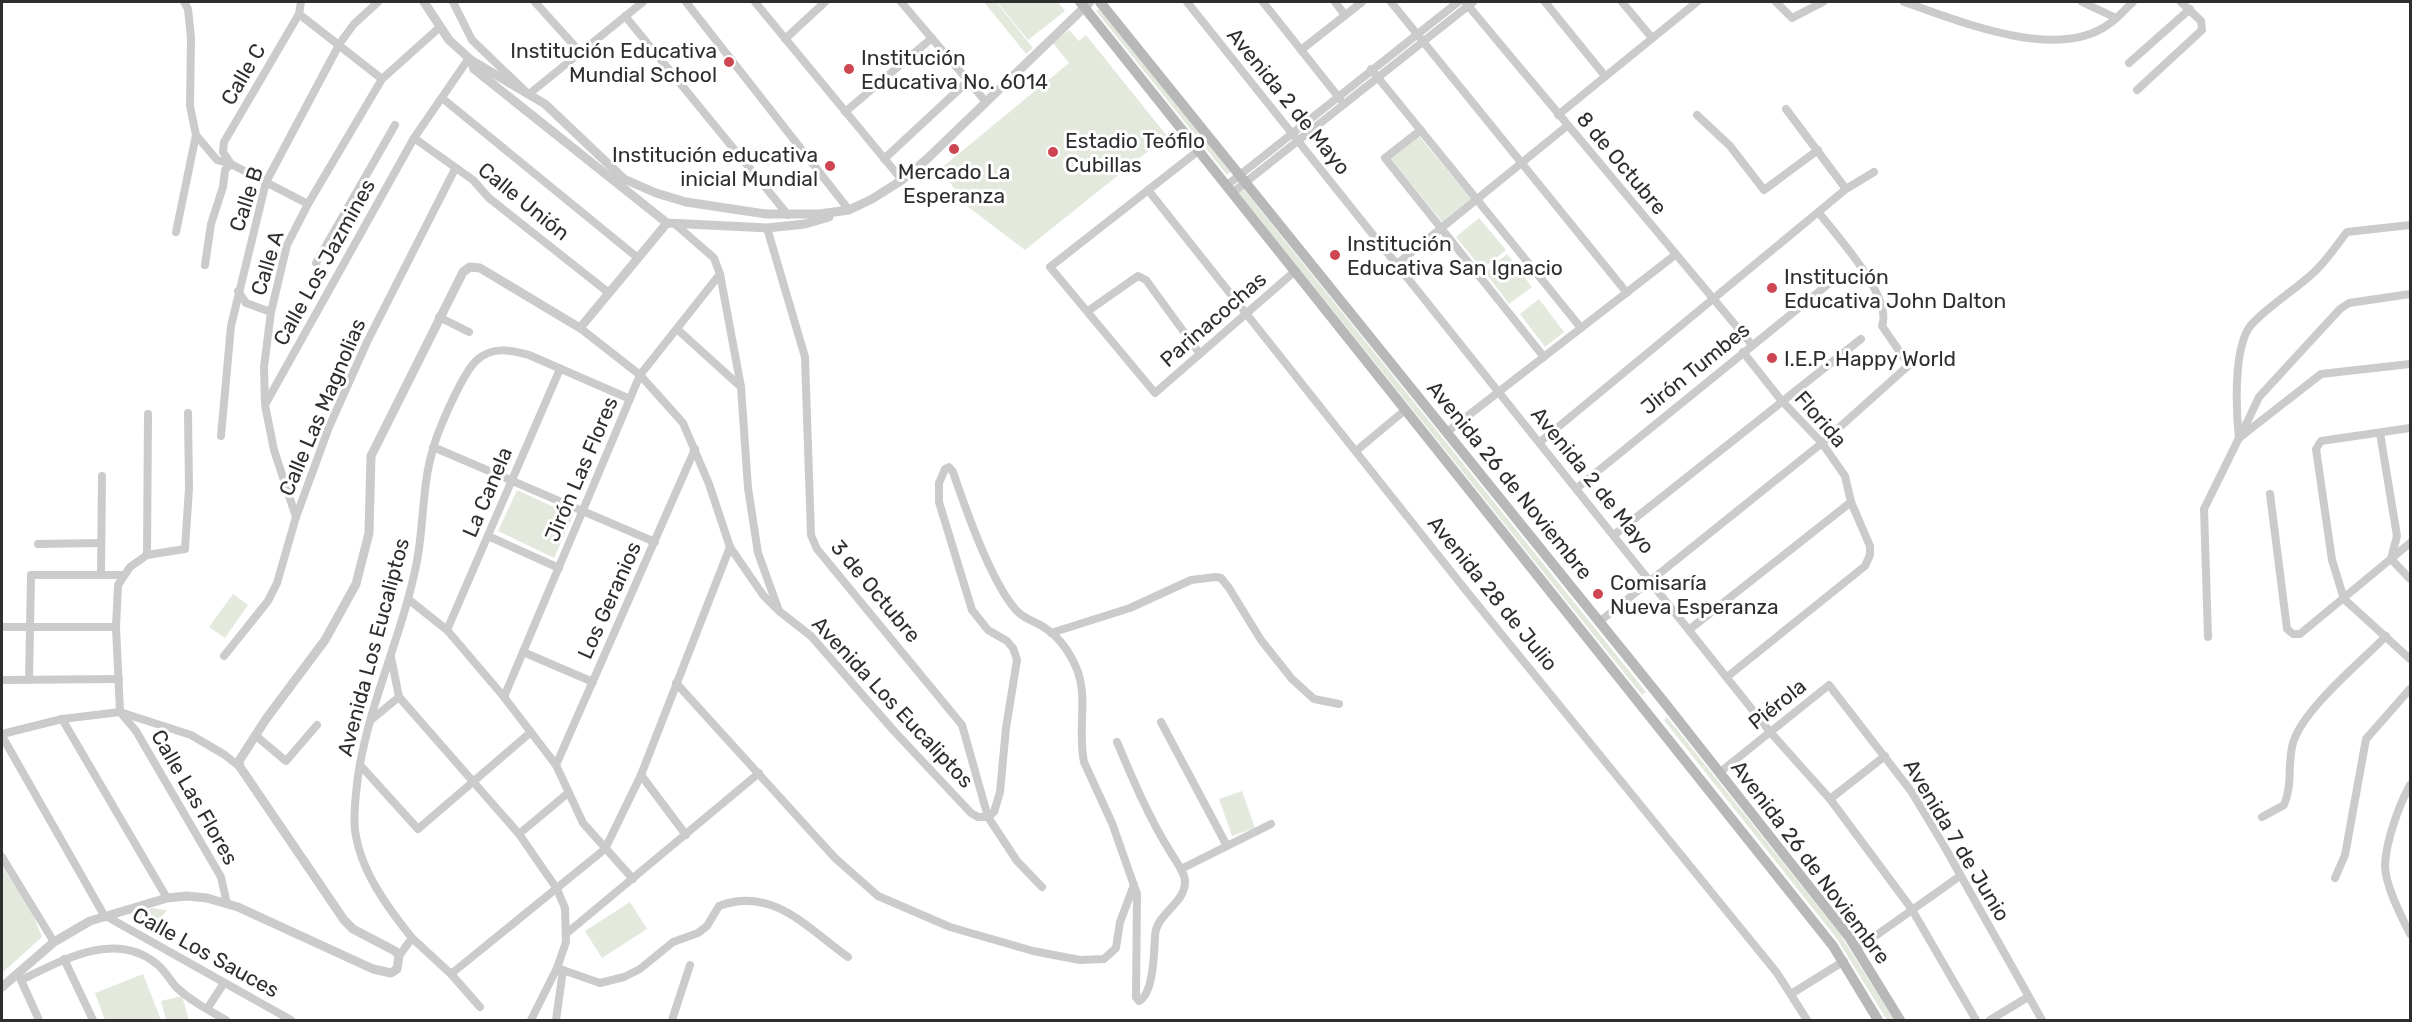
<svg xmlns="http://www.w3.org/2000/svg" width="2412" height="1022" font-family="Rubik,sans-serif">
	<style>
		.green { fill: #e4e9dd }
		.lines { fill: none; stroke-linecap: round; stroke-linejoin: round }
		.minor { stroke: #cbcbcb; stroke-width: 8 }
		.tertiary { stroke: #cbcbcb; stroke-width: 9 }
		.secondary { stroke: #b8b8b8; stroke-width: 10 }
		.poi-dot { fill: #ce4652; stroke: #fff; stroke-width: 2 }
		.labels { text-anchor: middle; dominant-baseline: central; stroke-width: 6; stroke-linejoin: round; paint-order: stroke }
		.poi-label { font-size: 21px; fill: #2e2e2e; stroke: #fff; text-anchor: start }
		.street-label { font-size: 21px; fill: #2e2e2e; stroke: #fff }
	</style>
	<rect width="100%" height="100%" fill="#fff"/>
	<g class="green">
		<polygon points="984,2 996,2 1033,48 1026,54"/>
		<polygon points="997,2 1058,2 1065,11 1028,40"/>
		<polygon points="1100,8 1230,172 1227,175 1096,11"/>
		<polygon points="1069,30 1079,41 1086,35 1167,136 1025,250 967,206 940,169 1069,63 1053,43"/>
		<polygon points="1419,136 1473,201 1444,224 1390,158"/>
		<polygon points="1242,187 1646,692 1642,695 1237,191"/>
		<polygon points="1479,218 1506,250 1482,269 1456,237"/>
		<polygon points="1507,254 1532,287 1509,304 1485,272"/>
		<polygon points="1539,299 1564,332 1545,347 1520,314"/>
		<polygon points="517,490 573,516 554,558 498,531"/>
		<polygon points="233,594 248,605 225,638 209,627"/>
		<polygon points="1667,717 1840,934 1894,1020 1887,1020 1837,939 1664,720"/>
		<polygon points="1242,791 1255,828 1232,836 1219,799"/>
		<polygon points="3,868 32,912 42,937 2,973"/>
		<polygon points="630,902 647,929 602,958 585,931"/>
		<polygon points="152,908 167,910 156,924 149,929 132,920 133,914"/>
		<polygon points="143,974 161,1020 105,1020 95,993"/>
		<polygon points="182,996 189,1020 166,1020 161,1001"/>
	</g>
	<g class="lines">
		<g class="minor">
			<polyline points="184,2 188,9 191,38 190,106 196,135 217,160 231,164 308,204"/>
			<polyline points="453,2 472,40 525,91"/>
			<polyline points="535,2 580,52"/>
			<polyline points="686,2 849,210"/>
			<polyline points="755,2 902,180"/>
			<polyline points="901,2 986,102"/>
			<polyline points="1187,2 1771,733 1830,799 1911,908 1976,1020"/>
			<polyline points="1263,2 1340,99"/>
			<polyline points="1335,2 1345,15"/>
			<polyline points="1391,2 1627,293"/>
			<polyline points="1465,2 1752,345"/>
			<polyline points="1545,2 1605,76"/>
			<polyline points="1622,2 1652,38"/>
			<polyline points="1776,2 1792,18 1823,2"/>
			<path d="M 1904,2 C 1958,20 2056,63 2109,24 C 2118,18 2125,9 2133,2"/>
			<polyline points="2082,2 2116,18"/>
			<polyline points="299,14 382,79"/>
			<polyline points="625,16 788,215"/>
			<polyline points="785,39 825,2"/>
			<polyline points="1301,50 1362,2"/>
			<polyline points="2129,63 2190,9"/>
			<polyline points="1371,69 1581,328"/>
			<polyline points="2137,90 2202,30 2201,21 2181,2"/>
			<polyline points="529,94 643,2"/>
			<polyline points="442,98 638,258"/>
			<polyline points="1786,109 1846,189"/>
			<polyline points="845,112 932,38"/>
			<polyline points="1558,115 1697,2"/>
			<polyline points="1697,115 1730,146 1764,190 1818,150"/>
			<polyline points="1421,130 1385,158 1544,357"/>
			<polyline points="414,138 473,180 489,198 609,293"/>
			<polyline points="1198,151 1050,267 1155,393 1294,272"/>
			<polyline points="884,159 968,81"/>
			<polyline points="1226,186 1458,2"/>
			<polyline points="1148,190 1468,593 1777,973 1807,1020"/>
			<polyline points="1232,193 1473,2"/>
			<polyline points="675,224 714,258 720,274 741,387 748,488 758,553 778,608"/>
			<polyline points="767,228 805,357 811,535 817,549 962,725 988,817"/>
			<polyline points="176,232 196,135"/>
			<polyline points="316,263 395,125"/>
			<polyline points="1397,264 1567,126"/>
			<polyline points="205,265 211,224 223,187 225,170 231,164 223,152 224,142 299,14 301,2"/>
			<polyline points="238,291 246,303 271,312"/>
			<polyline points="1088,311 1138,276 1146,280 1200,354"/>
			<polyline points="439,317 469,332"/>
			<polyline points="580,328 640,375 683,423 709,484 730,547 763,595 779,611 811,636 894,731 971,813 978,817 988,817 1017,861 1042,887"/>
			<polyline points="677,329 741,387"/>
			<polyline points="266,403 414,138 469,58"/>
			<polyline points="148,414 147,555 130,567 118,585 116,627 120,712 136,731 221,877 227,904"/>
			<polyline points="2410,428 2321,441 2316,449 2332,560 2344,599 2410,659"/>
			<polyline points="1447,432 1675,255"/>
			<polyline points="2380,433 2397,536 2391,559 2410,579"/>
			<polyline points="221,436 231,326 266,182 340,43 354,24 378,2"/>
			<polyline points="2240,437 2259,397 2340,309 2349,303 2410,294"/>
			<path d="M 2239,438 C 2236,411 2233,347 2251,325 C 2268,306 2292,292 2311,275 C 2326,262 2335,247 2347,232 L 2410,225"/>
			<polyline points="1540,442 1846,189 1874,172"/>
			<polyline points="433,447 655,542"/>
			<polyline points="1356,451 1404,411"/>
			<polyline points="1577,488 1837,277"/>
			<polyline points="2270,494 2287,629 2293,634 2300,634 2410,543"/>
			<polyline points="296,517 274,450 265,405 264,367 271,312 287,245 308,204 382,79 440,27"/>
			<polyline points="1614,535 1861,339"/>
			<polyline points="488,536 559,568"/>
			<polyline points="38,544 101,543"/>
			<polyline points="147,555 185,549 189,488 188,413"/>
			<polyline points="101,574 102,476"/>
			<polyline points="408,599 447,630 504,697 556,765 583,823 633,879"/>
			<path d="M 1599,622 L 1822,443 L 1909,365 L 1882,326 C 1893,297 1837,236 1819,213"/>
			<polyline points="2,627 116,627"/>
			<polyline points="1690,629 1851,502"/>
			<polyline points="447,630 560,369"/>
			<polyline points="1051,633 1130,608 1191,580 1216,577 1221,578 1229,588 1261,640 1292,679 1314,699 1339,704"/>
			<polyline points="2208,637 2204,509 2239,438 2321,374 2410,364"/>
			<polyline points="523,652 593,682"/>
			<polyline points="224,656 268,601 277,583 296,517 329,427 367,342 455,169"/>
			<polyline points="391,657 399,697 519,834 557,889 565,908 566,942 557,968 531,1020"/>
			<polyline points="1727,677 1865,566 1870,555 1870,546 1851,502 1845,476 1822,443 1781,400 1743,352"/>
			<polyline points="2,680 119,679"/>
			<polyline points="29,680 31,575 123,575"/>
			<polyline points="676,683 835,858 878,896 950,927 1033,951 1080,960 1104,959 1116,948 1120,922 1134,885"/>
			<polyline points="504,697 640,375 720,274"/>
			<polyline points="62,719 167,898"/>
			<polyline points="371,720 399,697"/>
			<polyline points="1161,722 1227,846"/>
			<polyline points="2,734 62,719 120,712 191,735 225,755 240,767"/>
			<polyline points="255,735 286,761 317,725"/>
			<polyline points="2,736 104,915 291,1020"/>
			<polyline points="360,765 418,829 531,732"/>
			<polyline points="556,765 695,449"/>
			<polyline points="1719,773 1829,685 1911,791 1943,844 2042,1020"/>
			<polyline points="641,775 686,835"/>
			<path d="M 2410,785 C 2399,805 2386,841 2385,865 C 2385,885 2401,916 2410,934"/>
			<polyline points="1830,799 1885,756"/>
			<path d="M 988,817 L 994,812 L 1000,792 L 1006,728 L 1017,660 L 1013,648 L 1007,641 L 988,630 L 972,610 L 939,502 L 939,483 L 945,469 L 949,467 L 953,472 C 966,510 990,579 1015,609 C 1022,618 1032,620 1042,626 C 1057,635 1069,651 1076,667 C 1089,697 1077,731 1084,762 L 1112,823 L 1137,894 L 1136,997 L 1139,1001 C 1154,993 1154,952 1155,936 C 1156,913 1185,904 1185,882 C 1185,872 1176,862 1171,853 C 1149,818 1133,780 1117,742"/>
			<path d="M 2262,817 L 2284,805 C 2293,784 2287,764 2293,743 C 2303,709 2361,662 2386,636"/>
			<polyline points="519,834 568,793"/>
			<polyline points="2,857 54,942"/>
			<polyline points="1181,869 1271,824"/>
			<polyline points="2335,878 2345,855 2366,739 2410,689"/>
			<polyline points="567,933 759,773"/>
			<polyline points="412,938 451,974 480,1007"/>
			<polyline points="1857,949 1960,876"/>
			<path d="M 399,956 L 412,938 C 387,907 360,870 355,830 C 353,812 356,794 358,776 C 369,702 403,634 417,561 C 424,524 422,485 433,449 C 438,430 463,372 477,360 C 492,346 511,350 529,355 L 630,399"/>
			<polyline points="64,959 93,1020"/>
			<path d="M 557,968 L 600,983 L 624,977 L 640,969 L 673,942 L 698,933 L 707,926 L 719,906 C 773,886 807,928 848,957"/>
			<polyline points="451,974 605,849 641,775 730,547"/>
			<polyline points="20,978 39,1020"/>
			<path d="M 21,980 C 63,960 116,929 158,965 C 165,971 170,980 176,987 C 191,1001 208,1010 226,1020"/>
			<polyline points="1791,994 1844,961"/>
			<polyline points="207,1009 224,983"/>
			<polyline points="556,1020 563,970"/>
			<polyline points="672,1020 690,965"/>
			<polyline points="1990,1020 2028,997"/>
		</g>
		<g class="tertiary">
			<polyline points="424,2 449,40 471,60 545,104 624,179 656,193 686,202 766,214 819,214 849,210 872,199 902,180 927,159 1090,2"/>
			<polyline points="471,60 474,69 667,223 767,228 805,224 829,217"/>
			<polyline points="2,987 54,942 90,921 167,898 187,896 207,898 238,907 373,969 391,973 397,969 399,956 395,951 353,929 344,920 240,767 239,761 266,719 325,640 356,584 369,533 371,456 463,272 470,267 480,268 580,328 667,223"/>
		</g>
		<g class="secondary">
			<polyline points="1080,2 1833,946 1878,1020"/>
			<polyline points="1100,2 1664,702 1849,937 1900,1020"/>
		</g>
	</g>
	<g class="poi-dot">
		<circle cx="729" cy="62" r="6"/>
		<circle cx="849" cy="69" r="6"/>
		<circle cx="954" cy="149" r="6"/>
		<circle cx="1053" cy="152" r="6"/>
		<circle cx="830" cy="166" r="6"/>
		<circle cx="1335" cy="255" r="6"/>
		<circle cx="1772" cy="288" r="6"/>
		<circle cx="1772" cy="358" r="6"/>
		<circle cx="1598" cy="594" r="6"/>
	</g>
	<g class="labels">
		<g class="poi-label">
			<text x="717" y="50" text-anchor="end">Institución Educativa<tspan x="717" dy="24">Mundial School</tspan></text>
			<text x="861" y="57">Institución<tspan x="861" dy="24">Educativa No. 6014</tspan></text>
			<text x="1065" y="140">Estadio Teófilo<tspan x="1065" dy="24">Cubillas</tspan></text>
			<text x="818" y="154" text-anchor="end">Institución educativa<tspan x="818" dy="24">inicial Mundial</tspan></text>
			<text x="954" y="171" text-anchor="middle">Mercado La<tspan x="954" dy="24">Esperanza</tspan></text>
			<text x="1347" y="243">Institución<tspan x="1347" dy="24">Educativa San Ignacio</tspan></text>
			<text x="1784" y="276">Institución<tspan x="1784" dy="24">Educativa John Dalton</tspan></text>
			<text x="1784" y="358">I.E.P. Happy World</text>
			<text x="1610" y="582">Comisaría<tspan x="1610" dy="24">Nueva Esperanza</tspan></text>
		</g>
		<g class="street-label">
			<text transform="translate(243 74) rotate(-60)">Calle C</text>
			<text transform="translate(1289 101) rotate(51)">Avenida 2 de Mayo</text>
			<text transform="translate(1622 163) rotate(50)">8 de Octubre</text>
			<text transform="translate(246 199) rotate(-72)">Calle B</text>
			<text transform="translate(524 201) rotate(39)">Calle Unión</text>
			<text transform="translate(324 262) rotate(-61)">Calle Los Jazmines</text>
			<text transform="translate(267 263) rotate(-73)">Calle A</text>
			<text transform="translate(1213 319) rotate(-41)">Parinacochas</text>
			<text transform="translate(1695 368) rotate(-39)">Jirón Tumbes</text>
			<text transform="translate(322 407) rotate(-67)">Calle Las Magnolias</text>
			<text transform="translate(1821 419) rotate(49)">Florida</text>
			<text transform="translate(581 469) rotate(-67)">Jirón Las Flores</text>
			<text transform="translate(1510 480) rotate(51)">Avenida 26 de Noviembre</text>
			<text transform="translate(1593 480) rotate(51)">Avenida 2 de Mayo</text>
			<text transform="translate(487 492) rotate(-67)">La Canela</text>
			<text transform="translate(876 591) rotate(50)">3 de Octubre</text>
			<text transform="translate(1493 593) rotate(51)">Avenida 28 de Julio</text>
			<text transform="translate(609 600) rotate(-66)">Los Geranios</text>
			<text transform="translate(373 647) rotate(-75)">Avenida Los Eucaliptos</text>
			<text transform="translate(893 702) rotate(47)">Avenida Los Eucaliptos</text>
			<text transform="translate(1777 704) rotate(-39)">Piérola</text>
			<text transform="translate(195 797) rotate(60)">Calle Las Flores</text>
			<text transform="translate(1957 840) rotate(59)">Avenida 7 de Junio</text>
			<text transform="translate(1811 862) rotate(53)">Avenida 26 de Noviembre</text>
			<text transform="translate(206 952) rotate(29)">Calle Los Sauces</text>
		</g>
	</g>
	<rect width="2412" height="1022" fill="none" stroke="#2e2e2e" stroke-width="6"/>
</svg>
